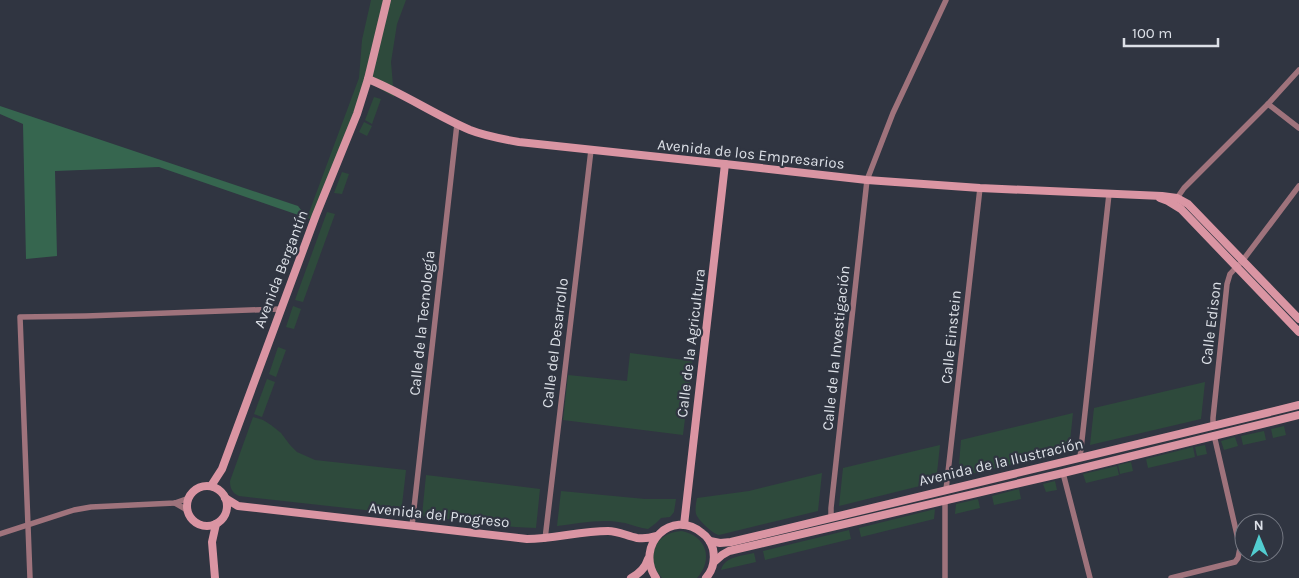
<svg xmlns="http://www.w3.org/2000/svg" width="1299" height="578" font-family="Karla,sans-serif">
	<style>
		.green { fill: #2e4a3c }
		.forest { fill: #36664f }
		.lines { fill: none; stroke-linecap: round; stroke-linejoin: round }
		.street { stroke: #9f737c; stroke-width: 5.5 }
		.secondary { stroke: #da95a3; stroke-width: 8 }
		.labels { text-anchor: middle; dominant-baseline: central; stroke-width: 4.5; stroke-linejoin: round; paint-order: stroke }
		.street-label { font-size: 15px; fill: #dce0e7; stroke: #303541 }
	</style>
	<rect width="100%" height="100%" fill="#303541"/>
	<g class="green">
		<polygon points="371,0 406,0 397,24 391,62 394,97 368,82 312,219 307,218 359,78 362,40"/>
		<polygon points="374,97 381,99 372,124 365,120"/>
		<polygon points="364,122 372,126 367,136 359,132"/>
		<polygon points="342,172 349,174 342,194 334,193"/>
		<polygon points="327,212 335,214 303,302 295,300"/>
		<polygon points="293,306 301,309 294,329 286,327"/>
		<polygon points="278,347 286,350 276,377 269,374"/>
		<polygon points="630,353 692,361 683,435 563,420 568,375 627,381"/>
		<polygon points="267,379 275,382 262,417 254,414"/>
		<polygon points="1205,382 1201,419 1090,445 1094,408"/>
		<polygon points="1073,413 1069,451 958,477 961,440"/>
		<path d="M 253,417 L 263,420 L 271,425 L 281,433 L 290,445 L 297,452 L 315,460 L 406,470 L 401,514 L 239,496 C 232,493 230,488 230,481 Z"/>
		<polygon points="1284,426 1286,435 1273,438 1271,429"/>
		<polygon points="1264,431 1266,440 1243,445 1241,436"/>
		<polygon points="1235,437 1238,446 1224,450 1221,441"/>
		<polygon points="940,445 936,482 839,506 843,468"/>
		<polygon points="1205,445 1207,454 1197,456 1195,447"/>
		<polygon points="1193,447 1195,457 1148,468 1146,459"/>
		<polygon points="1131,462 1133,471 1120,474 1118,465"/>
		<polygon points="1117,466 1119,475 1086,483 1083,474"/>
		<path d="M 822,473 L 818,511 L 719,535 C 713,534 698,520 696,514 C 695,509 696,503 697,498 L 749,491 Z"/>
		<polygon points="426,475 540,489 536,528 515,527 422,516"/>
		<polygon points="1055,481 1057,490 1046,492 1043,484"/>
		<polygon points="1019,489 1021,499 994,505 992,496"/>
		<path d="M 561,491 L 645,499 L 676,499 L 674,512 L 670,517 L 661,518 L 656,523 L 648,529 C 640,528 633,525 625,523 C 603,518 580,523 557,526 Z"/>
		<polygon points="978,499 980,508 955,514 956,504"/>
		<polygon points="935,509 934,519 861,537 859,528"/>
		<polygon points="849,530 851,539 765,560 763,551"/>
		<path d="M 682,531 C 706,536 714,559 697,578 L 662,578 C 643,558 655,532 682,531 Z"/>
		<path d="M 754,553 L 756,562 L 721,570 C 725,556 742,556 754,553 Z"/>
	</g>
	<polygon class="forest" points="0,106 298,206 307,218 159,167 55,171 57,256 26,259 23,124 0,114"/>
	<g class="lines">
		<g class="street">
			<polyline points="1268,104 1299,128"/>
			<polyline points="1177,198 1184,188 1268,104 1299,70"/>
			<polyline points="1213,426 1213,418 1227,284 1230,274 1243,260 1299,186"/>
			<polyline points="1080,458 1109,194"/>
			<polyline points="1063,473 1090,578"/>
			<polyline points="946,490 980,188"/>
			<polyline points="175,503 187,510"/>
			<polyline points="831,518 831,508 867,180 893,113 946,0"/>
			<polyline points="412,526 457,124"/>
			<polyline points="0,534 74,510 91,507 175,503 189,498"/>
			<polyline points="545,539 591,150"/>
			<polyline points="30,578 20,317 86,316 280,309"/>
			<polyline points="945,578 945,500"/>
			<polyline points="1171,578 1235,562 1238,558 1240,548 1214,435"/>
		</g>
		<g class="secondary">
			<path d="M 368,79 C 403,93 435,115 470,130 C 485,136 502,139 519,142 L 725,164 L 867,180 L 980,188 L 1162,196 L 1177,198 L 1188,204 L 1299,319"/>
			<polyline points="1160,198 1168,201 1181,209 1299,332"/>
			<polyline points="211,486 222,469 316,215 357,114 368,79 387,0"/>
			<circle cx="207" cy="506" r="20"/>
			<path d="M 225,498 L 238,506 L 527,539 C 554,539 580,531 608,531 C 618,531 627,536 637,538 C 644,539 650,538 656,536"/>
			<polyline points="684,525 725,164"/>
			<polyline points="710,541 720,543 731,542 1299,405"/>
			<polyline points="714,562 722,555 729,551 1063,473 1299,415"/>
			<polyline points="215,578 212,542 216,524"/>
			<path d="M 631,578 C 639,574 645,569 648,559"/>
			<path d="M 656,578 C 634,545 672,508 702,533 C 708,537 711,543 713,549 C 715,559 713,570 706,578"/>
		</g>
	</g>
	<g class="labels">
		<g class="street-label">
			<text transform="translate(751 154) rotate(6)">Avenida de los Empresarios</text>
			<text transform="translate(281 269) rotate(-69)">Avenida Bergantín</text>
			<text transform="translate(422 323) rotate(-84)">Calle de la Tecnología</text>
			<text transform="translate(1211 323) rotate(-83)">Calle Edison</text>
			<text transform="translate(951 337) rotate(-84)">Calle Einstein</text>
			<text transform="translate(555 343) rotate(-83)">Calle del Desarrollo</text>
			<text transform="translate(691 343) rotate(-83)">Calle de la Agricultura</text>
			<text transform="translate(836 348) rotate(-84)">Calle de la Investigación</text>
			<text transform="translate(1001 462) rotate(-13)">Avenida de la Ilustración</text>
			<text transform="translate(439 515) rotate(6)">Avenida del Progreso</text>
		</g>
	</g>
	<g transform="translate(1259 538) rotate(359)"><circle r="24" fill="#303541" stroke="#757983"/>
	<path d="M0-4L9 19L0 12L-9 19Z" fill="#52cdd0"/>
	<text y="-8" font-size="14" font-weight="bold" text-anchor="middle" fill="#dce0e7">N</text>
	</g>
	<path d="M1124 38v8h94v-8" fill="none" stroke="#dce0e7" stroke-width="2.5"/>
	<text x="1132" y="38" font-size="15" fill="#dce0e7" stroke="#303541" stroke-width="4" paint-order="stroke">100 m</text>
</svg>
